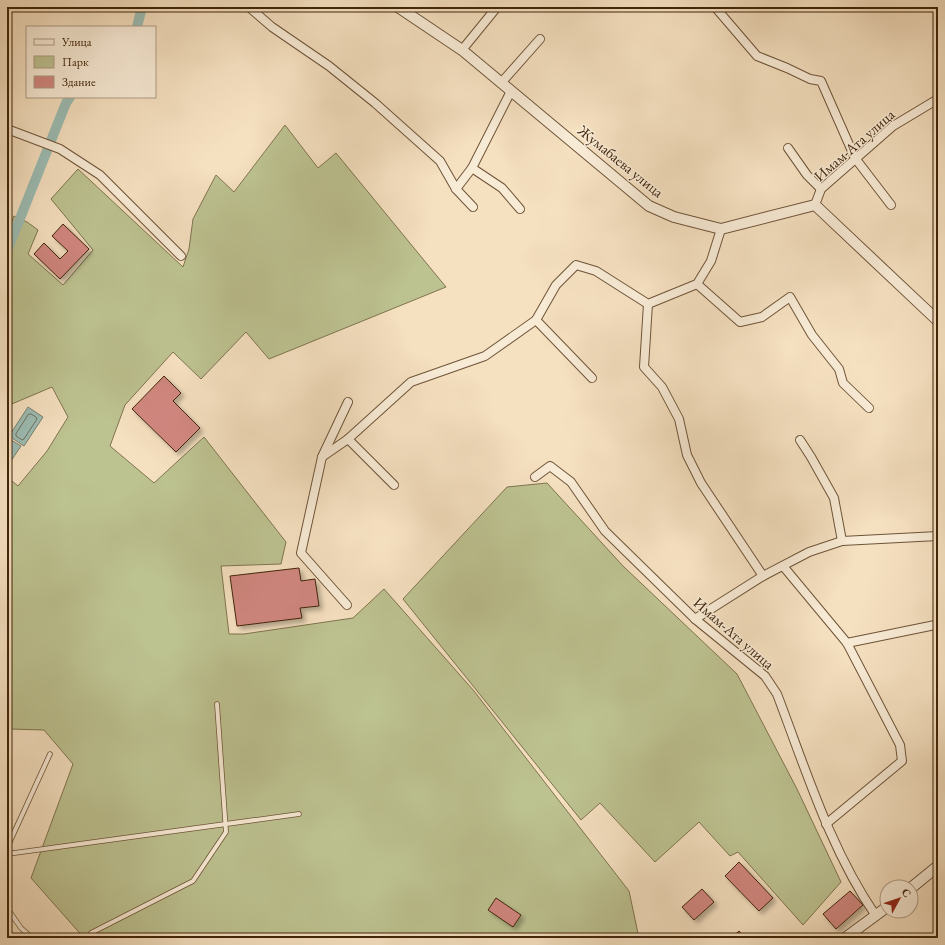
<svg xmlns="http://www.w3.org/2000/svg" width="945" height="945" font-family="'EB Garamond',serif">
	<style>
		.green { fill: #bdc291; stroke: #7f744e }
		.water { fill: #9cbdb4; stroke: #788070 }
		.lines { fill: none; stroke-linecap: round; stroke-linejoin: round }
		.shore { stroke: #6e715f; stroke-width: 1 }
		.canal { stroke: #9cbdb4; stroke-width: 10 }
		.building { fill: #d18780; stroke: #41250a; filter: url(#shadow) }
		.service-casing { stroke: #6e5438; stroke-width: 5.5 }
		.minor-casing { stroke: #6e5438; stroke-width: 10 }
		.tertiary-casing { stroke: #6e5438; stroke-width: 12 }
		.service { stroke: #f8ebd6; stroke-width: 4 }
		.minor { stroke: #f8ebd6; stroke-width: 8 }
		.tertiary { stroke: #f8ebd6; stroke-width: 10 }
		.labels { text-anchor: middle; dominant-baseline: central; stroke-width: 3; stroke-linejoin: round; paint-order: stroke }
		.street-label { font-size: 15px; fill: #41250a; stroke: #f8ebd6 }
	</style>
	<defs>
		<filter id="shadow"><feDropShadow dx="3.5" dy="3.5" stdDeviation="2" flood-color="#0004"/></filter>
	</defs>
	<rect width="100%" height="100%" fill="#f5e0c0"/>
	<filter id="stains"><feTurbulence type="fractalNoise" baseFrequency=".005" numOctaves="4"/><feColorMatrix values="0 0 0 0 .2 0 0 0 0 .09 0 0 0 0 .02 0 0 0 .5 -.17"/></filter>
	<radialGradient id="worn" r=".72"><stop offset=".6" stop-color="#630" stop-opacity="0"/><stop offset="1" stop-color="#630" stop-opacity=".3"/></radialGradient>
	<g class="green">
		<polygon points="285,125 318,168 336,153 446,287 269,359 246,332 201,379 173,352 125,405 110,446 154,483 204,437 286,542 281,564 221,566 229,634 244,634 353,618 384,589 474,691 629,891 639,938 84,938 31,878 73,764 44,730 10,729 7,734 7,477 18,486 47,451 68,417 52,387 7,406 7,233 14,216 27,222 38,230 28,254 63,285 93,250 51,199 78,169 183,267 189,249 193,219 216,175 234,192"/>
		<polygon points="547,483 623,566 737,674 797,789 841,882 803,925 738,852 730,856 699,822 655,862 600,803 581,820 403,599 507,487"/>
	</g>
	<g class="water">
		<polygon points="28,407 43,417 24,446 9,436"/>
		<polygon points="11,440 21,446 7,467 7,446"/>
	</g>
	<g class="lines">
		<polygon class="shore" points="29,414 31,414 36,417 37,419 24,439 22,440 16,436 16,434"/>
		<g class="canal">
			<polyline points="137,27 142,7"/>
			<polyline points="7,251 66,103 70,97"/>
		</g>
	</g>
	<g class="building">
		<polygon points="63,224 89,249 60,279 34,254 44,243 60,259 68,251 52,236"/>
		<polygon points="164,376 181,393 173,401 200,428 176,452 132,409"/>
		<polygon points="299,568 301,581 315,579 319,606 300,608 302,618 237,626 230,576"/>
		<polygon points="739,862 773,898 759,911 725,876"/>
		<polygon points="702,889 714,902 694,920 682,907"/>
		<polygon points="850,891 863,905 836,929 823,914"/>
		<polygon points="496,898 521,915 513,927 488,910"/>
		<polygon points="739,931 745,938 731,938"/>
	</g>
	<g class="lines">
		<defs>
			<g id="service">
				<polyline points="7,848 50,754"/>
				<polyline points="7,854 299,814"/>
				<polyline points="7,908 21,928 32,938"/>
				<polyline points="89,938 91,933 193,881 226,832 217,704"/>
			</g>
			<g id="minor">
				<polyline points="249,7 272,27 329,66 375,103 440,161 456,189 473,207"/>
				<polyline points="715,7 757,56 787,68 810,79 821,81 855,158 891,205"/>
				<polyline points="462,50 497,7"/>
				<polyline points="501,83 540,39"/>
				<polyline points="7,129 60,149 100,175 181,256"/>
				<polyline points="788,148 807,175 821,189"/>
				<polyline points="472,168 502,188 520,209"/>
				<polyline points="456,189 472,168 511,91"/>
				<polyline points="815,205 821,189 893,126 938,99"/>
				<polyline points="697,284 740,322 762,317 790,297 812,335 839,369 843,383 869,408"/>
				<polyline points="648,304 644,367 662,387 679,419 687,455 701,483 763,576"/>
				<polyline points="536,320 592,378"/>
				<polyline points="348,439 394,485"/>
				<polyline points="800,440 811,457 834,498 842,541"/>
				<polyline points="322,457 348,439 411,382 485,356 536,320 556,285 576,265 596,271 648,304 697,284 711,261 721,229"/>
				<path d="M 535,477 L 550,466 L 571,482 L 605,531 L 695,619 L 765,676 L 777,694 C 806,770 830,849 876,916"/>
				<polyline points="783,566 847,643 900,745 902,761 826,824"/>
				<polyline points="347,605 301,553 322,457 348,402"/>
				<polyline points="695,619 763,576 809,552 842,541 938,536"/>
				<polyline points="847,643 935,625"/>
			</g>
			<g id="tertiary">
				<polyline points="398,7 462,50 649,206 674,217 721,229 815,205 938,321"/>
				<polyline points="911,888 938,866"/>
				<polyline points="845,938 887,907"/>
			</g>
		</defs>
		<use href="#service" class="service-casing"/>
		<use href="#minor" class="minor-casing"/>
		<use href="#tertiary" class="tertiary-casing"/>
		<use href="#service" class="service"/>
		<use href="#minor" class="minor"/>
		<use href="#tertiary" class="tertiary"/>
	</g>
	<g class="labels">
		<g class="street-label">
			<text transform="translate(854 145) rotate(-41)">Имам-Ата улица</text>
			<text transform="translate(621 161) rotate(39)">Жумабаева улица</text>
			<text transform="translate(734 633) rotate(41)">Имам-Ата улица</text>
		</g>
	</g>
	<rect width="945" height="945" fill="none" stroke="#f5e0c0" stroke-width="24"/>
	<rect x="8" y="8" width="929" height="929" fill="none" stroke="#41250a" stroke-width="2"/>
	<rect x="12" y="12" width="921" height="921" fill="none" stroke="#41250a"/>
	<rect x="26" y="26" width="130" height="72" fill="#f8ebd6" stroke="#af9c84"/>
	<rect x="34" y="39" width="20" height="6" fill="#f8ebd6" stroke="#af9c84"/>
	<text x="62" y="46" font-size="12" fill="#41250a">Улица</text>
	<rect x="34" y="56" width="20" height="12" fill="#bdc291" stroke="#af9c84"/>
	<text x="62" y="66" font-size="12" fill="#41250a">Парк</text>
	<rect x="34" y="76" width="20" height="12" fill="#d18780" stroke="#af9c84"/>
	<text x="62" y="86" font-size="12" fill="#41250a">Здание</text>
	<g transform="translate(899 899) rotate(50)"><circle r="19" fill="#f8ebd6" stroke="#af9c84"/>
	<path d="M0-3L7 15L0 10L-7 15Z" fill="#8f2418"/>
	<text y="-6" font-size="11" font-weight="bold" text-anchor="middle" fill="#41250a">С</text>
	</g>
	<rect width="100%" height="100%" filter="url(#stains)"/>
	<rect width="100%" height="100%" fill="url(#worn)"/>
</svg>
